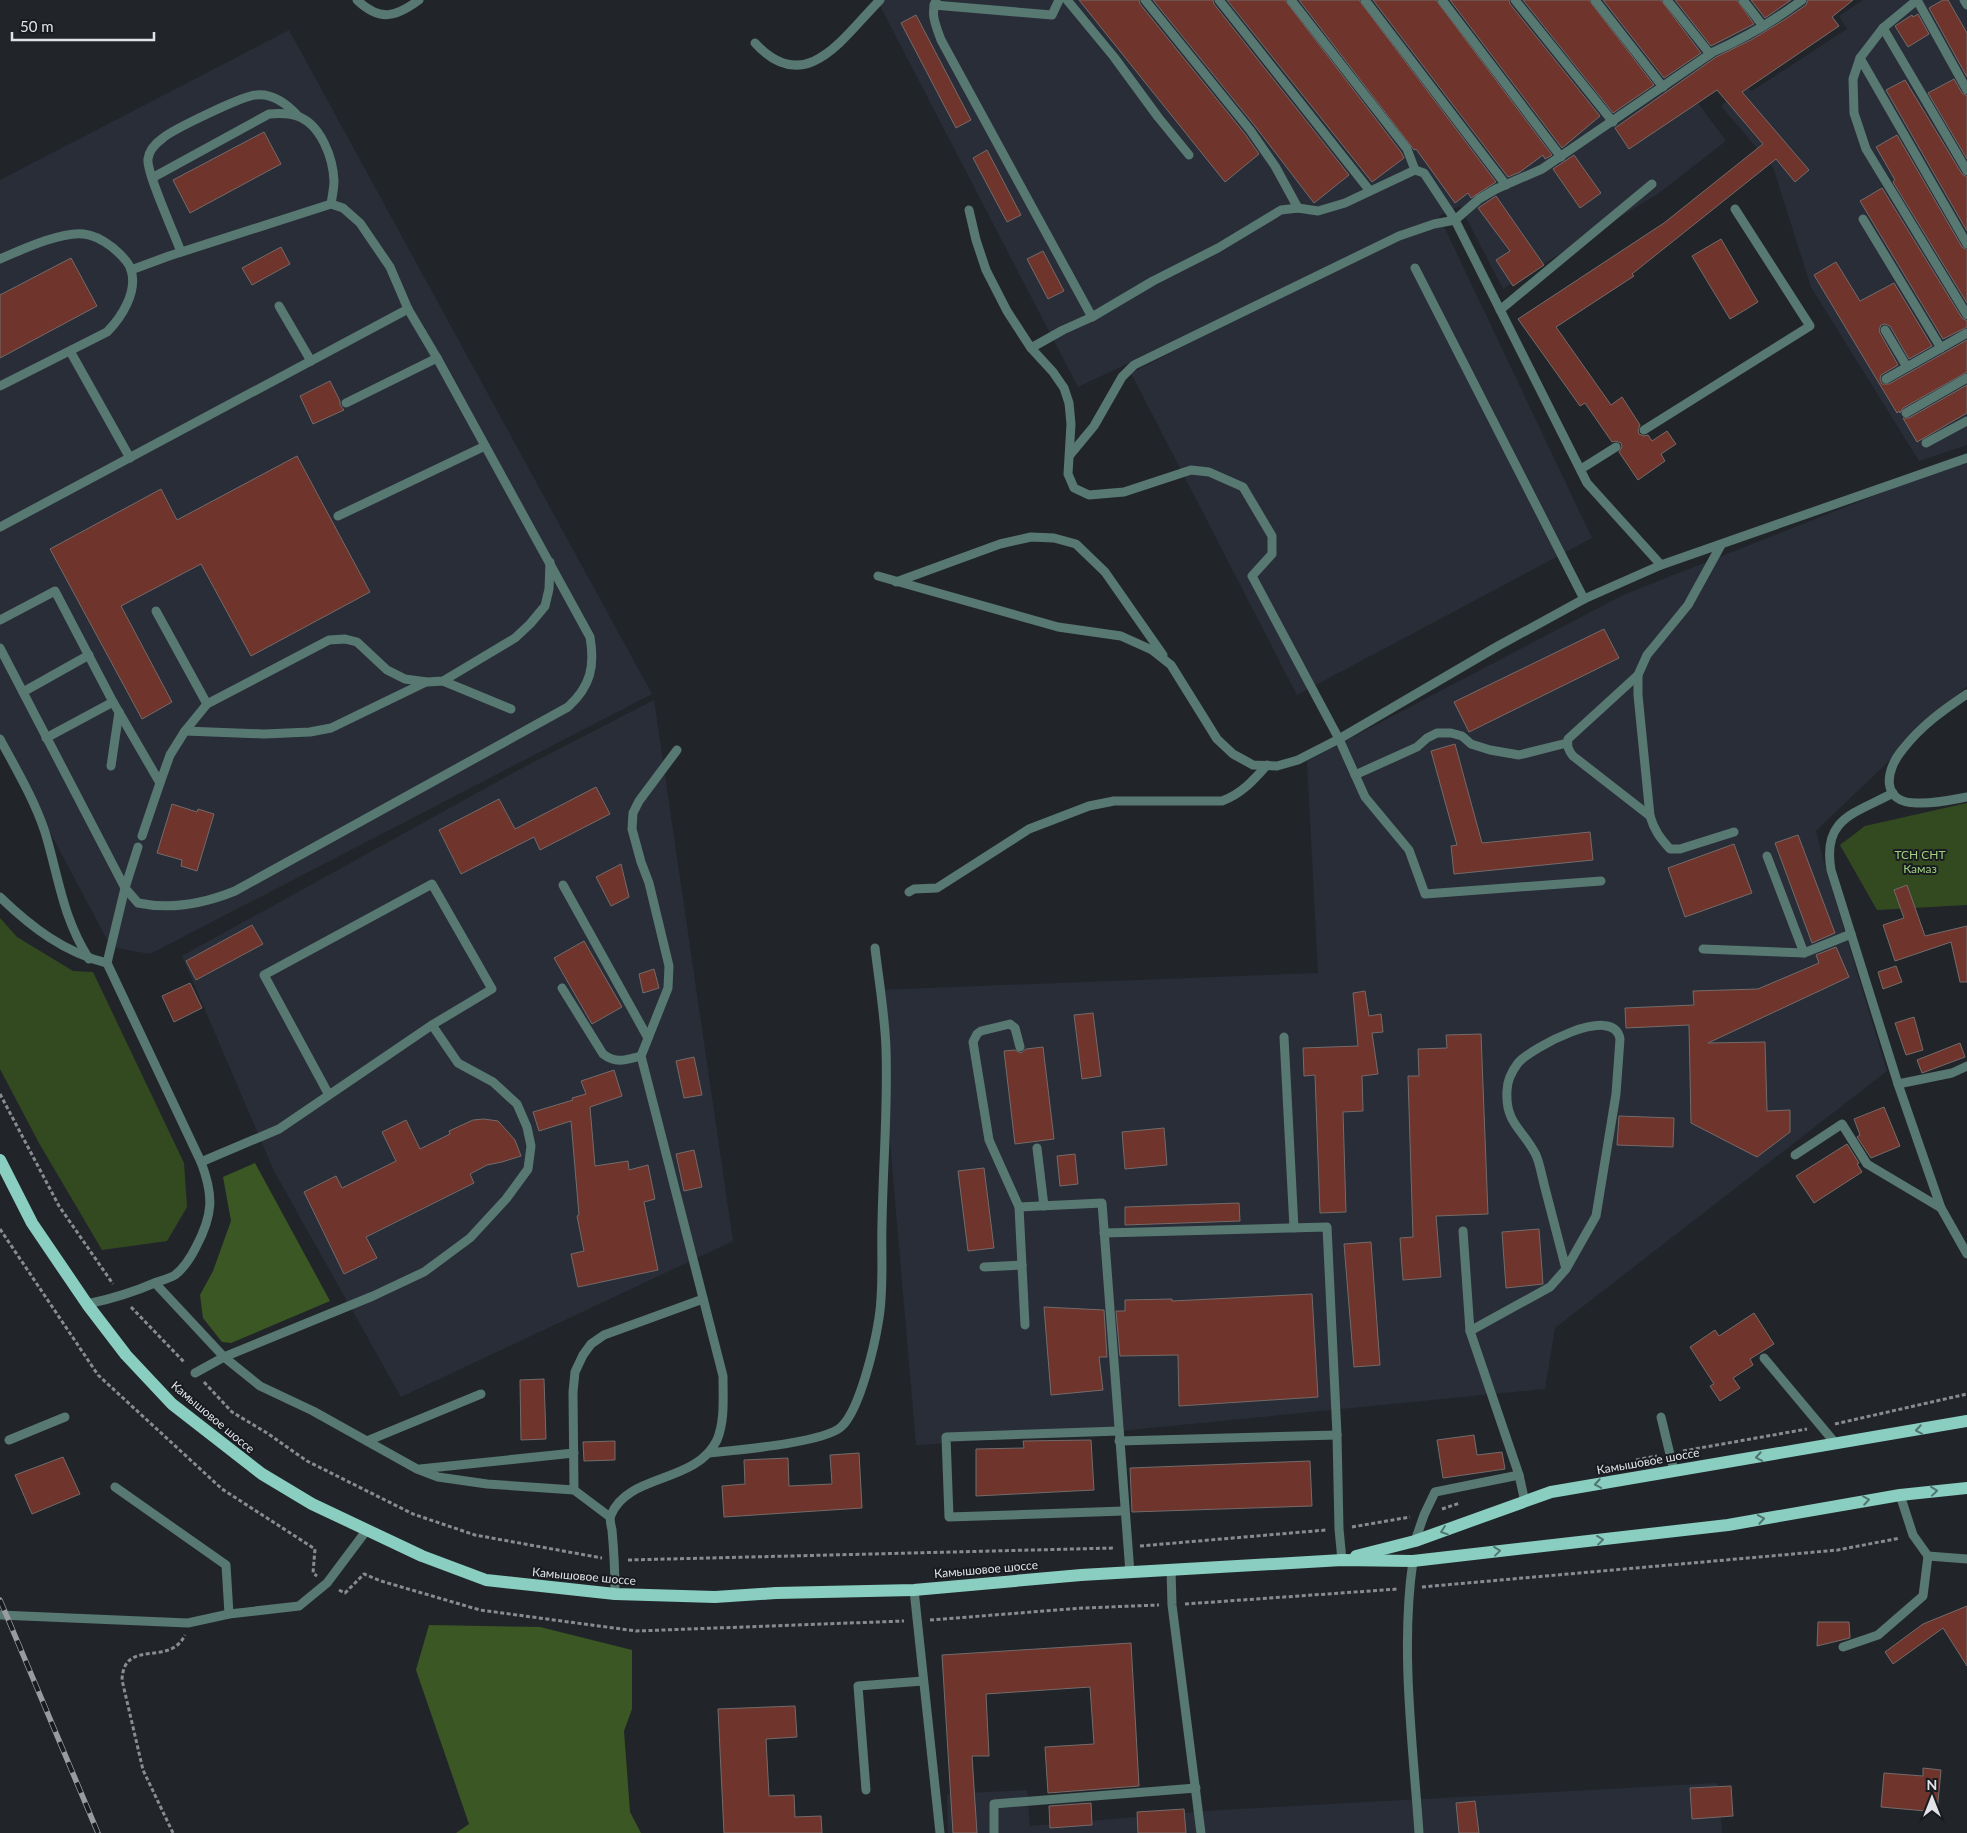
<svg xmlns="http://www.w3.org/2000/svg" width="1967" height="1833" font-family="Lato,sans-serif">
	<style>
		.built { fill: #282d38 }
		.green { fill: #334a20 }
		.forest { fill: #3b5723 }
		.building { fill: #6f342b; stroke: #746b6a }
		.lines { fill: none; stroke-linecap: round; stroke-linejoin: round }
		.path { stroke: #888b8f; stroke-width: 3; stroke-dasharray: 4 2.5; stroke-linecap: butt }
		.service { stroke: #587872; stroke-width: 9 }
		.primary { stroke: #89cec0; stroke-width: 12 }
		.rail-casing { stroke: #989b9f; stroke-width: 5.5 }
		.rail { stroke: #181b20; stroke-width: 4; stroke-dasharray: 11; stroke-linecap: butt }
		.oneway { stroke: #507470 }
		.labels { text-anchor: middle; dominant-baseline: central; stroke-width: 4; stroke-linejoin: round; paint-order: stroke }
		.park-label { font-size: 12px; fill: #a2cf80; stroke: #181b20 }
		.street-label { font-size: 12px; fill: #e1e3e7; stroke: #181b20 }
	</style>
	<rect width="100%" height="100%" fill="#21252a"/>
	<g class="built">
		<polygon points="877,0 1845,0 1830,10 1840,26 1753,81 1743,65 1695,99 1726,141 1659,193 1503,289 1460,206 1439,216 1592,538 1297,695 1131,373 1431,220 1078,387"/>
		<polygon points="1863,0 1967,0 1967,445 1919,461 1811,287 1773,167 1721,106 1745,85 1752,91 1847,29 1839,16"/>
		<polygon points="289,30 652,694 150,954 111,947 0,738 0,180"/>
		<polygon points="1967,459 1967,686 1816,831 1824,863 1887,1071 1555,1328 1545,1389 1119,1431 916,1445 877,990 1318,973 1307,761 1623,595"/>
		<polygon points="654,700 733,1241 401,1397 274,1171 182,956 524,767"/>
		<polygon points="1718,1783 1722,1833 948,1833 947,1794 1027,1790 1030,1826 1221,1810"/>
	</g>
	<g class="green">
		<polygon points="1967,803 1967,905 1877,910 1840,845 1865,826"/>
		<polygon points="0,918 17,937 73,971 93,972 184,1163 187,1207 167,1241 102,1250 39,1143 0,1069"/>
	</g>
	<g class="forest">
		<polygon points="255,1163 330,1301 231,1343 222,1342 203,1318 200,1295 213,1271 231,1221 223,1177"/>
		<polygon points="429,1625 540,1627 632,1650 632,1709 624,1731 630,1812 641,1833 456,1833 469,1824 416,1670"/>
	</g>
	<g class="building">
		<polygon points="1079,0 1139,0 1140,4 1245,134 1259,154 1225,182"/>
		<polygon points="1153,0 1213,0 1214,4 1349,175 1314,203 1255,126"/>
		<polygon points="1227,0 1285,0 1401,152 1404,158 1372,182"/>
		<polygon points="1299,0 1359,0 1496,182 1471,198 1468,193 1455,203 1416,149 1414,150"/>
		<polygon points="1373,0 1436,0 1552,155 1545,159 1543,155 1520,172 1508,177"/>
		<polygon points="1450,0 1509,0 1510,4 1600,116 1562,148"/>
		<polygon points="1523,0 1589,0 1654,85 1613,113"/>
		<polygon points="1603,0 1661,0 1701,53 1664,78"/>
		<polygon points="1675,0 1737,0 1754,24 1711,46"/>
		<polygon points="1751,0 1791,0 1765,18"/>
		<polygon points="1808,0 1853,0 1832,17 1839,26 1742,92 1809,170 1795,182 1776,159 1632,274 1634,276 1556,327 1611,405 1622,397 1640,425 1638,430 1639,434 1644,436 1648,435 1652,441 1667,431 1676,444 1661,454 1665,461 1638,480 1619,452 1622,447 1621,443 1616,441 1612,442 1585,403 1580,406 1518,319 1664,223 1763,144 1717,90 1629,149 1615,128 1716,57 1751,40 1784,20 1806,5"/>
		<polygon points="1943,0 1948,0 1967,33 1967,77 1929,8"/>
		<polygon points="1918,14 1929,34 1908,47 1895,26 1912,15 1913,17"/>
		<polygon points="916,15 971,120 956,128 901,23"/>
		<polygon points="1954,79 1962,93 1967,96 1967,159 1928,93"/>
		<polygon points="1905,80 1962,174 1967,177 1967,231 1886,90"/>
		<polygon points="264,132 281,164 190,213 173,180"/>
		<polygon points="1897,135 1962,247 1967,250 1967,303 1893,182 1895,180 1876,147"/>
		<polygon points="987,150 1021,215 1007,222 973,158"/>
		<polygon points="1574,155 1601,193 1580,208 1553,169"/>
		<polygon points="1882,188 1962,318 1967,321 1967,327 1943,339 1860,201"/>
		<polygon points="1496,196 1544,265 1513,286 1496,260 1510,251 1478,208"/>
		<polygon points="1721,239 1758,302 1730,319 1692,256"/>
		<polygon points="281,247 290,264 252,285 242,268"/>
		<polygon points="1043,251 1064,291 1048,299 1027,259"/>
		<polygon points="71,258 97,306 0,358 0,295"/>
		<polygon points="1836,262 1860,301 1894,283 1932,346 1909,359 1890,326 1885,324 1881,325 1879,330 1880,333 1898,365 1881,375 1880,379 1882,384 1889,384 1967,340 1967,372 1903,408 1900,413 1899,411 1897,413 1814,275"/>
		<polygon points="330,381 340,401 340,405 344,410 313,424 300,396"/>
		<polygon points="1967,385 1967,413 1917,442 1903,418 1909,418"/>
		<polygon points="297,456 370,592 251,656 201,564 121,606 172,702 142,719 50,549 161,489 177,520"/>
		<polygon points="1604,629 1619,658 1469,732 1454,702"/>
		<polygon points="1455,744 1482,843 1590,832 1593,860 1454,874 1451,846 1457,845 1431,751"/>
		<polygon points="596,787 610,814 540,850 534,837 461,874 439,830 499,799 515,829"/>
		<polygon points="172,804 197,812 198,809 214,814 197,871 181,866 182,860 157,853"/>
		<polygon points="1798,835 1835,933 1812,943 1775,843"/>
		<polygon points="1734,844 1752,893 1685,917 1668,868"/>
		<polygon points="621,864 629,897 611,906 596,877"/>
		<polygon points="1907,885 1925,936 1967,926 1967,982 1960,982 1951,942 1895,961 1883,925 1904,918 1894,890"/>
		<polygon points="252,925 263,944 196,980 186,961"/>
		<polygon points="584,941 622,1007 592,1024 554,958"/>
		<polygon points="1836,947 1849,977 1708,1043 1765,1042 1767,1111 1790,1110 1790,1132 1757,1157 1691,1123 1689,1025 1626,1028 1625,1008 1694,1005 1693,991 1758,989 1819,963 1816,955"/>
		<polygon points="1896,966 1902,982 1883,989 1878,972"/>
		<polygon points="654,969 659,988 643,993 639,974"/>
		<polygon points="190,983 202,1008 174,1022 162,996"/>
		<polygon points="1365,991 1369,1016 1381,1014 1383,1032 1372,1033 1378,1074 1362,1076 1363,1111 1343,1112 1346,1212 1320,1213 1315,1075 1304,1076 1303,1048 1358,1046 1353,993"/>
		<polygon points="1093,1013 1101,1076 1082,1079 1074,1015"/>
		<polygon points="1914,1017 1923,1050 1906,1055 1895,1023"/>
		<polygon points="1481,1034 1488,1214 1436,1216 1441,1277 1403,1280 1400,1238 1413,1237 1408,1076 1419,1076 1418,1049 1447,1048 1446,1035"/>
		<polygon points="1960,1043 1965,1057 1922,1073 1917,1060"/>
		<polygon points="1043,1047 1054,1139 1015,1144 1004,1051 1015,1050 1021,1053 1026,1049"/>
		<polygon points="694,1057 702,1095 684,1098 676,1061"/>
		<polygon points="614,1070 622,1096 590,1107 595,1166 628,1161 629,1170 648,1165 655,1199 644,1202 658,1270 578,1287 571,1254 584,1251 577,1216 579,1215 571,1121 539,1131 533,1112 573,1100 572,1098 586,1094 581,1081"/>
		<polygon points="1884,1107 1900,1146 1871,1158 1857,1137 1860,1135 1854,1119"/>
		<polygon points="1619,1116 1674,1118 1673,1147 1617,1145"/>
		<polygon points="484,1119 498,1121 515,1140 521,1156 502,1162 487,1165 470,1174 474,1183 366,1237 377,1258 344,1274 304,1192 336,1176 342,1188 396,1161 382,1132 406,1120 420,1149 450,1134 449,1131 473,1120"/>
		<polygon points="1164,1128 1167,1165 1125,1169 1122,1132"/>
		<polygon points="1847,1144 1859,1163 1857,1164 1862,1172 1814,1203 1796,1176"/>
		<polygon points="694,1150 702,1187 684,1191 676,1154"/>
		<polygon points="1075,1154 1078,1184 1060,1186 1057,1156"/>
		<polygon points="984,1168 994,1248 968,1251 958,1171"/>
		<polygon points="1239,1203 1240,1221 1125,1225 1125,1207"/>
		<polygon points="1539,1229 1543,1284 1506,1288 1502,1232"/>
		<polygon points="1371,1242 1380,1365 1354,1367 1344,1244"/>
		<polygon points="1312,1294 1318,1397 1179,1406 1178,1355 1120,1356 1116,1311 1125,1311 1125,1300 1172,1299 1172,1301"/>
		<polygon points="1044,1307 1104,1310 1107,1357 1099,1357 1103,1390 1051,1395"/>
		<polygon points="1754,1313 1774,1344 1750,1359 1753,1365 1733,1378 1740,1388 1720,1401 1710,1386 1714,1384 1690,1347 1715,1330 1719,1336"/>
		<polygon points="544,1379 546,1439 521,1440 520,1380"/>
		<polygon points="1474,1435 1477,1455 1502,1452 1505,1469 1443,1478 1437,1440"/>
		<polygon points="1091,1440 1094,1490 976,1496 976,1449 1024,1448 1023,1441"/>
		<polygon points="615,1441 615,1460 584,1461 583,1442"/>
		<polygon points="859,1453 862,1508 724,1517 722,1486 745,1484 744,1460 788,1458 789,1486 832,1484 830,1455"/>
		<polygon points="63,1457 80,1494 32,1514 15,1475"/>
		<polygon points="1310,1461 1312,1506 1132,1512 1130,1468"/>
		<polygon points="1967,1606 1967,1666 1943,1628 1893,1664 1885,1652 1923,1624"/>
		<polygon points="1818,1622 1849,1622 1850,1638 1817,1646"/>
		<polygon points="1131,1643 1139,1786 1048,1793 1045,1747 1094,1744 1090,1687 986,1694 989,1756 972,1756 977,1833 953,1833 942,1655"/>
		<polygon points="795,1706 797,1737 766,1739 769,1796 794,1795 795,1817 821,1816 822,1833 724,1833 718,1709"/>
		<polygon points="1923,1768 1941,1770 1937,1812 1881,1807 1884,1773 1923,1776"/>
		<polygon points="1731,1786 1733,1816 1692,1819 1690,1788"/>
		<polygon points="1475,1801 1479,1833 1459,1833 1456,1803"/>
		<polygon points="1091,1803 1092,1825 1050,1828 1049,1806"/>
		<polygon points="1184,1809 1186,1833 1138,1833 1137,1812"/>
	</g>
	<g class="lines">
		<g class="path">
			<polyline points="0,1094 59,1206 113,1284"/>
			<polyline points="0,1229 98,1375 222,1489 315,1549 313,1573 317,1576"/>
			<polyline points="131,1307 185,1363"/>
			<polyline points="204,1382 232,1412 267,1433 307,1461 413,1514 475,1535 602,1558"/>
			<polyline points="1835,1424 1967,1394"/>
			<polyline points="1683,1451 1807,1429"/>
			<polyline points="1636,1460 1657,1456"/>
			<polyline points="1442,1509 1460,1503"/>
			<polyline points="1352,1527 1410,1517"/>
			<polyline points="1140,1546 1326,1530"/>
			<polyline points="628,1560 1114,1548"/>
			<polyline points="1422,1587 1838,1550 1900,1538"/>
			<polyline points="339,1590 345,1593 364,1574 381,1581 480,1610 636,1631 904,1621"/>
			<polyline points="1185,1604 1398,1589"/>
			<polyline points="930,1620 1083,1608 1159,1605"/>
			<path d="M 173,1833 L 143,1770 L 122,1680 C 124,1637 169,1668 185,1635"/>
		</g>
		<g class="service">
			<path d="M 357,0 C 380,22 396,17 419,0"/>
			<path d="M 936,0 C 930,14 936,26 941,40 L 1092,317 L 1063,330 L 1031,348"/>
			<polyline points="1067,0 1114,57 1158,117 1189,155"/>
			<polyline points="1145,0 1250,130 1275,166 1298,208"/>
			<polyline points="1219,0 1370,191"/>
			<polyline points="1291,0 1407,149 1415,170"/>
			<polyline points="1365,0 1506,185"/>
			<polyline points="1442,0 1561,157"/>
			<polyline points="1515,0 1613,122"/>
			<polyline points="1595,0 1663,87"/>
			<polyline points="1667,0 1710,54"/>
			<polyline points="1743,0 1763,26"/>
			<polyline points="1917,0 1883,28 1860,58 1853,79 1854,113 1866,149 1967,315"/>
			<polyline points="1917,0 1967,90"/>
			<polyline points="1964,0 1967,5"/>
			<polyline points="934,5 1052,15 1059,0"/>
			<polyline points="1883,28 1967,171"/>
			<path d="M 755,43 C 806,99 844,36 880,0"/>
			<polyline points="1860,58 1967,244"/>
			<path d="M 152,178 L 269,114 C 279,113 288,113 297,116 C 321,124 333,158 334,181 C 334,188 332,197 331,204"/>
			<polyline points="969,210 976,240 986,270 1007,311 1031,348 1053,372 1064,388 1069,403 1071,424 1068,474 1074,488 1089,495 1124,492 1191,470 1209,472 1243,487 1272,536 1272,554 1252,576 1339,739 1365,797 1409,850 1425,894 1601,881"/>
			<polyline points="1863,219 1941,348"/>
			<path d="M 181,252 C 175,235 146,172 148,159 C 149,150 156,143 163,138 C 172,130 244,95 256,95 C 273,93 287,104 298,116"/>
			<path d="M 0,259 C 21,250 62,231 84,234 C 94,235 104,241 112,247 C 118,252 129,262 131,270 C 138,292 121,318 107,332 L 0,386"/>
			<polyline points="1415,268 1584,599"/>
			<path d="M 131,270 L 169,256 L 331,204 L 343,208 L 360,223 L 390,267 L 408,309 L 437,358 L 590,637 C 595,666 591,686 568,707 L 235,891 C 203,904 172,910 138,903 L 125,888 L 138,847"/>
			<polyline points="279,306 311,361"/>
			<polyline points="1500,310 1652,184"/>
			<polyline points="1092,317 1153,281 1218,248 1281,210 1298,208 1318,211 1345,203 1415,170 1424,173 1455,220 1587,483 1661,565 1967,458"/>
			<polyline points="1885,330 1907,367"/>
			<polyline points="70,351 130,458"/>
			<polyline points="1886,379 1967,333"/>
			<polyline points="346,403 437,358"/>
			<polyline points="1906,413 1967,378"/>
			<polyline points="1644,430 1810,326 1735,209"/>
			<polyline points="1926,443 1967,421"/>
			<path d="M 1070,455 L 1094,426 L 1122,377 L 1134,365 L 1399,236 L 1434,224 L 1455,220 L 1479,199 L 1496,189 L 1542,169 L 1713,52 C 1745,38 1774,21 1802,0"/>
			<polyline points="1581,469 1616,447"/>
			<polyline points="338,516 485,446"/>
			<polyline points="0,527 408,309"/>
			<path d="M 1721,545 L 1688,605 L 1647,655 L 1638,675 L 1638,695 L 1650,816 C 1654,830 1660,838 1670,849 L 1680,849 L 1734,832"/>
			<polyline points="878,576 1058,627 1121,636 1152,650 1171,665 1217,739 1233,754 1253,765 1277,766 1298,760 1339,739 1498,646 1584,599 1661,565"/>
			<polyline points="896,582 1000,544 1031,537 1054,538 1076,544 1105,572 1163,655"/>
			<polyline points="156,611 207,704"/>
			<polyline points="0,620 55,591 113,702 160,783 142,836"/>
			<path d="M 0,648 L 125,888 L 107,963 L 201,1162 C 214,1196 213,1215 196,1247 C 191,1257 184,1268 175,1275 C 170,1278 163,1280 157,1282 C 134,1292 112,1299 87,1304"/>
			<path d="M 1638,675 L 1568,739 C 1567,746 1568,750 1573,756 L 1650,816"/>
			<polyline points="443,681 511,709"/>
			<polyline points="23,692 89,655"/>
			<path d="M 1967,694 C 1943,710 1921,726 1903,749 C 1885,770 1880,803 1917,803 C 1934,804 1951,800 1967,797"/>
			<polyline points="185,731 264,734 310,732 331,728 426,682"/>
			<polyline points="46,738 113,702"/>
			<path d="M 0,739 C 16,769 34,799 45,832 C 59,878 62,916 89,959"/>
			<polyline points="111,766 119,712"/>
			<polyline points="1355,775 1417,747 1427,738 1437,733 1451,733 1462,736 1471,744 1490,750 1519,755 1567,743"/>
			<polyline points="160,783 170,755 185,731 207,704 329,640 345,639 357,642 387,670 405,679 427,682 443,681 515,638 530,624 545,606 549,589 550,562"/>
			<path d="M 1893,793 C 1854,814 1822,818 1831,870 L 1898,1084 L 1941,1208 L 1967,1254"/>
			<polyline points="1767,856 1804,953 1851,934"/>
			<polyline points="563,885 648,1038"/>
			<path d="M 909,892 L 914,889 L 937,888 L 1029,829 L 1089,806 L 1114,801 L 1222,801 C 1241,794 1253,781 1267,765"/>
			<path d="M 0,897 C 31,927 65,953 107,963"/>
			<polyline points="1703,949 1804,953"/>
			<path d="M 562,988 L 603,1054 C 616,1064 626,1060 641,1056"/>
			<polyline points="1284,1037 1294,1228"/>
			<polyline points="1020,1047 1015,1028 1010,1024 981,1031 977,1034 973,1042 989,1140 1019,1207 1025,1325"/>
			<polyline points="1898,1084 1952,1073 1967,1066"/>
			<polyline points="1037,1148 1044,1206"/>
			<polyline points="1795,1155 1842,1124 1867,1164 1941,1208"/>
			<polyline points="201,1162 279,1129 432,1025 492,989 432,884 264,975 329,1095"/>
			<polyline points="1019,1207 1102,1203 1130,1573"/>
			<polyline points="1463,1231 1470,1331 1519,1475 1525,1502"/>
			<polyline points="1104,1233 1327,1227 1337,1435 1339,1529 1342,1560"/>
			<polyline points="984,1267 1022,1265"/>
			<polyline points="155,1283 224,1357 260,1386 313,1411 417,1469 438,1477 487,1484 574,1490 610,1517"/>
			<path d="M 1470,1331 L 1550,1287 L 1566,1269 L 1596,1216 L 1616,1094 L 1620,1039 C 1614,1003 1531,1048 1518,1063 C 1512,1071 1507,1080 1507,1091 C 1505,1124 1524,1130 1536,1155 C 1540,1164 1542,1177 1545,1188 C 1552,1215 1559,1242 1566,1269"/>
			<polyline points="1764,1358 1836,1444"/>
			<polyline points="195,1373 224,1357 373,1296 424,1272 470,1238 506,1199 528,1169 531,1146 527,1127 517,1104 493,1082 458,1063 432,1025"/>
			<polyline points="1661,1417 1674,1471"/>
			<polyline points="1119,1431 946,1437 949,1517 1124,1511"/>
			<polyline points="9,1440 65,1417"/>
			<polyline points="367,1441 481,1394"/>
			<polyline points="1119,1441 1337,1435"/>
			<path d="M 709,1453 C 736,1450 823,1443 841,1427 C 860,1410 875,1344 879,1318 C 884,1287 881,1254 882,1223 C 883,1165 888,1107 886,1049 C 885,1016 879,982 875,948"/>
			<polyline points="420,1469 574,1453"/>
			<polyline points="115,1487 226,1565 229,1614"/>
			<polyline points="574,1490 573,1392 575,1372 583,1355 591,1344 604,1335 703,1299"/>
			<polyline points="1900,1495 1913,1535 1928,1556 1967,1559"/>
			<polyline points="1415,1541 1424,1515 1435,1492 1519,1475"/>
			<path d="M 1413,1561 C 1400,1648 1413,1746 1419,1833"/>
			<polyline points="1171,1570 1172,1605 1201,1833"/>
			<polyline points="914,1590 940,1833"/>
			<path d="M 615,1594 C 615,1572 614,1552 612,1530 C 611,1525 609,1519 611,1515 C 628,1473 696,1484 717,1440 C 725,1421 723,1397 723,1376 L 641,1056 L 668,988 L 669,966 L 649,883 L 641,862 L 632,829 L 633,813 L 639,801 L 677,750"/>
			<polyline points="0,1615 188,1623 229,1614 299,1606 327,1583 366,1531"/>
			<polyline points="1843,1647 1878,1635 1923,1596 1928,1556"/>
			<polyline points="866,1790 858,1686 923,1681"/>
			<polyline points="994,1833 994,1804 1196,1788"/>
		</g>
		<g class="primary">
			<polyline points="0,1160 32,1223 87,1304 126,1355 172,1404 262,1474 312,1504 422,1556 486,1580 615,1594 715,1597 776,1593 914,1590 1081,1575 1342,1560 1413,1561 1728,1525 1900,1495 1967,1488"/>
			<polyline points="1356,1556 1415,1541 1551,1492 1967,1421"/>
		</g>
		<defs>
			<polyline id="rail" points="0,1600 98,1833"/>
		</defs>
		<use href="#rail" class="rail-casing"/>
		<use href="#rail" class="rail"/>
	</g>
	<defs><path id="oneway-chevron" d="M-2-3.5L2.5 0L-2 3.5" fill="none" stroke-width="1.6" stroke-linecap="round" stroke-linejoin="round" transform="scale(1.25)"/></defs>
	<g class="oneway">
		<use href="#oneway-chevron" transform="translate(1919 1430) rotate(170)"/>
		<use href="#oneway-chevron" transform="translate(1759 1457) rotate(170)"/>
		<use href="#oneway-chevron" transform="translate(1598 1484) rotate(170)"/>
		<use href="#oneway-chevron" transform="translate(1934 1491) rotate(-6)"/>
		<use href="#oneway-chevron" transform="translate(1866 1500) rotate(-9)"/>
		<use href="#oneway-chevron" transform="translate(1761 1519) rotate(-10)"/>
		<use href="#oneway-chevron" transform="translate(1444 1531) rotate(161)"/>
		<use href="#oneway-chevron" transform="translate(1600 1540) rotate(-7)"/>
		<use href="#oneway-chevron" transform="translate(1497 1551) rotate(-7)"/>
	</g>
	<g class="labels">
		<g class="park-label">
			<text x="1920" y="854">ТСН СНТ<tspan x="1920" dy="14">Камаз</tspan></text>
		</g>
		<g class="street-label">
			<text transform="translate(213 1417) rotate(40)">Камышовое шоссе</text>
			<text transform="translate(1648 1461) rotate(-10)">Камышовое шоссе</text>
			<text transform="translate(986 1569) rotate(-5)">Камышовое шоссе</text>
			<text transform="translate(584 1576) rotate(5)">Камышовое шоссе</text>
		</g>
	</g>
	<g transform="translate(1932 1798)" stroke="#181b20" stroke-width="4" paint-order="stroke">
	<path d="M0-4L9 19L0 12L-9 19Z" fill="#e1e3e7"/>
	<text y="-8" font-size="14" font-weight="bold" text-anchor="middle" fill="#e1e3e7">N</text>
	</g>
	<path d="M12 32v8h142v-8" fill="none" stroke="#e1e3e7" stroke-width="2.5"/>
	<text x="20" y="32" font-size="15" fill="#e1e3e7" stroke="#181b20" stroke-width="4" paint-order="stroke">50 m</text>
</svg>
